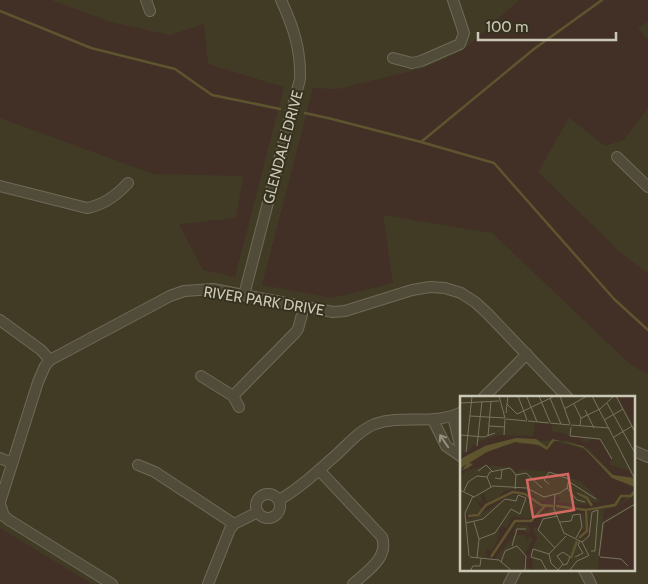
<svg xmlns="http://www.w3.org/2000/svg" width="648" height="584" font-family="Cabin,sans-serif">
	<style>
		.green { fill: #423027 }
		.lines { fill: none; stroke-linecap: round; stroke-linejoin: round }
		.stream { stroke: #5e552f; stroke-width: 2.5 }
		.street-casing { stroke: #6e6a57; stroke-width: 12 }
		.street { stroke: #514c39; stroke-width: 10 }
		.oneway { stroke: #94907e }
		.labels { text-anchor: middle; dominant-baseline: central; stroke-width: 4; stroke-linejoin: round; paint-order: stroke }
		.street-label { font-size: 15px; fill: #cbc8b6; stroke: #36311e }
		.inset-river { fill: none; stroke: #5e552f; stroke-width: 2.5 }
		.inset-road { fill: none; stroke: #78735f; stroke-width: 1 }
		.view { fill: #d26861; fill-opacity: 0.15; stroke: #d26861; stroke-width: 2.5 }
		.inset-edge { fill: none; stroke: #cbc8b6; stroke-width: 2.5 }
	</style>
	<rect width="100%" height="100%" fill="#413b25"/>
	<g class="green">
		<polygon points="0,0 51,0 111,22 170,35 204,24 208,64 284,87 235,277 203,270 179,224 236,218 243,176 153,174 0,118"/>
		<polygon points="519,0 648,0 648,22 638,28 648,40 648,108 624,140 605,146 569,118 538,172 619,251 648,274 648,374 631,365 492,233 383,215 393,283 332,298 262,285 313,88 337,89 424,68 462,51"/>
		<polygon points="0,528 92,584 0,584"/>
	</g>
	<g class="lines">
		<g class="stream">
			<polyline points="0,11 91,48 175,69 212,95 280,109"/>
			<polyline points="305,113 332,119 421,142 494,163 614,299 648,330"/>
			<polyline points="421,142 534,49 602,0"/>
		</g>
		<defs>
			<g id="street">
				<polyline points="146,0 150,11"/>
				<polyline points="393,58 412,63 421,61 460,44 464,33 453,0"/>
				<polyline points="617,157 648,187"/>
				<path d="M 0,186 L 87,208 C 103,205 117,195 128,183"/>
				<path d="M 244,295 L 300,79 C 301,49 293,26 281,0"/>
				<polyline points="0,320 41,350 50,360"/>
				<polyline points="201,376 233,396 239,407"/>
				<polyline points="233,396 295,333 298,329 304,307"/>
				<polyline points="483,398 527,354"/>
				<polyline points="453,416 462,453"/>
				<polyline points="433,420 446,446 462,457"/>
				<polyline points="634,451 648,457"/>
				<polyline points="0,458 12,463"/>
				<polyline points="138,465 155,472 234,524"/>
				<path d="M 319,470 L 382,537 C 389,558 367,571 353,584"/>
				<circle cx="268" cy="506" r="12"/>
				<path d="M 279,500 C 300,488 318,471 336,455 C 348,444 360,430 375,424 C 403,414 434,426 462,412"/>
				<polyline points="0,502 38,382 45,366 50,360 170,296 184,291 213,289 333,312 345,311 412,290 430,287 445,288 461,293 475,302 488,314 568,398"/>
				<polyline points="0,504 4,516 9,520 112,584"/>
				<polyline points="584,570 591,584"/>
				<polyline points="208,584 230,529 234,524 258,512"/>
				<polyline points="509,584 516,570"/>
			</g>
		</defs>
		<use href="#street" class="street-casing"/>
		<use href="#street" class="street"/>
	</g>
	<defs><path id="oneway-shaft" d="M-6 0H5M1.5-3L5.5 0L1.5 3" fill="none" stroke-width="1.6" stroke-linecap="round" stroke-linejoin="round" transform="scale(1.25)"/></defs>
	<use class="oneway" href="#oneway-shaft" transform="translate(444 441) rotate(-124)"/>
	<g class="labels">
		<g class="street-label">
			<text transform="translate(283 147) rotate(-75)">GLENDALE DRIVE</text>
			<text transform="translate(264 301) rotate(9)">RIVER PARK DRIVE</text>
		</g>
	</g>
	<g transform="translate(460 396)">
		<rect width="175" height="175" fill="#413b25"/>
		<path d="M 157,0 L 175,0 L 175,33 L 172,26 ZM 75,26 L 92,28 L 92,35 L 122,42 L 122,45 L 129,47 L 130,43 L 141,44 L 151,63 L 149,69 L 168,74 L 174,84 L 153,79 L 129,53 L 109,45 L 47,44 L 25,50 L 0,64 L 0,56 L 6,56 L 18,46 L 38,39 L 73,40 ZM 95,45 L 126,54 L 148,78 L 175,92 L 163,106 L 128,116 L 129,138 L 120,144 L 117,142 L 121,135 L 125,134 L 124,117 L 113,118 L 113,115 L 95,112 L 96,99 L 100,102 L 97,106 L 126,109 L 129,106 L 126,102 L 115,99 L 118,95 L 133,106 L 142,106 L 121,86 L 98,77 L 63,73 L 56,76 L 53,72 L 31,69 L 7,74 L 0,80 L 0,76 L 13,69 L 8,67 L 32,53 L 60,46 L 58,48 L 74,48 L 87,54 ZM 63,93 L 80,105 L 94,99 L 93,112 L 84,116 L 79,131 L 73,132 L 77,142 L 72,153 L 73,175 L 64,168 L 65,156 L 73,144 L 70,141 L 66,145 L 64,139 L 57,139 L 58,133 L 70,137 L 69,130 L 57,128 L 54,135 L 56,137 L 35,163 L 27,162 L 26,153 L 31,156 L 37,146 L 40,129 L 47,132 L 52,120 L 69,123 L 78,109 L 53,98 L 16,121 L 6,123 L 5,118 L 15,118 L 22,113 L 14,102 L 23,108 L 21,99 L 24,97 L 27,106 L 39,101 L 45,94 ZM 175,100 L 175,107 L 143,125 L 144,113 L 155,111 ZM 175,109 L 175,175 L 137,175 L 145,127 Z" fill="#423027"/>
		<path d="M 56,42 L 76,43 L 87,51 L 92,43 L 123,50 L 153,79 L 175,82 L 175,91 L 152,82 L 124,52 L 101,45 L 94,45 L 87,54 L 79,49 L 55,46 L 27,56 L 9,67 L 13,68 L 8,72 L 3,74 L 6,68 L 0,73 L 0,64 L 4,61 L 25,50 Z" fill="#5e552f"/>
		<path class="inset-river" d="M 117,97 L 127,102 L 132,110M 96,110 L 126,114 L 155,109 L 161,100 L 171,100 L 175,95M 8,120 L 18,119 L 26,109 L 53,96 L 65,98 L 81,109 L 93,110M 119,142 L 127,135 L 126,115M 31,161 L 55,125 L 71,125 L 85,110M 111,162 L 117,145"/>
		<path class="inset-road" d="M 39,0 L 45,22M 58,0 L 67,24M 79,0 L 90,26M 100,0 L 110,28M 132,0 L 175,83M 156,0 L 175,36M 67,1 L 77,26M 90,2 L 101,28M 0,7 L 39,5M 147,7 L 175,57M 47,8 L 57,18 L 95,0M 114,8 L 121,22 L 120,30M 104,13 L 127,0M 125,14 L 134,32M 46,17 L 48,0M 10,20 L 45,22M 121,22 L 140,13 L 154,0M 46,23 L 67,25M 144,24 L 163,13M 68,25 L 89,27M 90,27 L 110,29M 111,29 L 149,32M 29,30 L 45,31M 111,31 L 110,40 L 140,43M 0,39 L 24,41 L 35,37M 44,39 L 45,23M 28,40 L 31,5M 154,41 L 172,30M 140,43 L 152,63M 17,50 L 22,5M 6,56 L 12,0M 18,75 L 26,69 L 32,75M 56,79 L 66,77 L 82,92M 35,82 L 41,83 L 42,74M 108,85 L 136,103M 31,91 L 27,81 L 30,76 L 50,72 L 56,79 L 55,93M 107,92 L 117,104 L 125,106M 0,94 L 14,101 L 33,90 L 67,92 L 84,101 L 100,97 L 107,92 L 109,83 L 89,76 L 84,84 L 89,88M 4,95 L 8,86 L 17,80 L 27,81M 95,98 L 94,113 L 104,137 L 122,146 L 129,160M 14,126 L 19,143M 100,126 L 111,125 L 113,119 L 120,118 L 122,131 L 116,142M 6,127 L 23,123 L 45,103 L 56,105 L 58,99 L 66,102 L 60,118 L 51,113 L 35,137 L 19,143 L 17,162M 122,146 L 129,140 L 132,116 L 138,114 L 135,155 L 131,155M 52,150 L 57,133 L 66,133M 95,152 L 78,134 L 83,123 L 98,120M 9,160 L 5,117 L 13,100M 139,160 L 143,127 L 175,108M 10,161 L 39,164 L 52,175M 115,161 L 123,157 L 118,149 L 120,145M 140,161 L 161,163 L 168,170M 41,166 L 45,155 L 57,150 L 66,160 L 65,175M 98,174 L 103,168 L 97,160 L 103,156 L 110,161 L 107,168 L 103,169M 10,175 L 13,170 L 20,170 L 21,162M 87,175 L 81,164 L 71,161 L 73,153 L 89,158M 99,175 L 91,167 L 89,158 L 106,140M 109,175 L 117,165 L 128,160"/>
		<path class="view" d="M 108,78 L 114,114 L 73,121 L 67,84 Z"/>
		<rect width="175" height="175" class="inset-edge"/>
	</g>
	<path d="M478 32v8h138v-8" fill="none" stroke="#cbc8b6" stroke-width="2.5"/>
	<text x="486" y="32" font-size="15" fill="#cbc8b6" stroke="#36311e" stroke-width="4" paint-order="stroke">100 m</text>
</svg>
